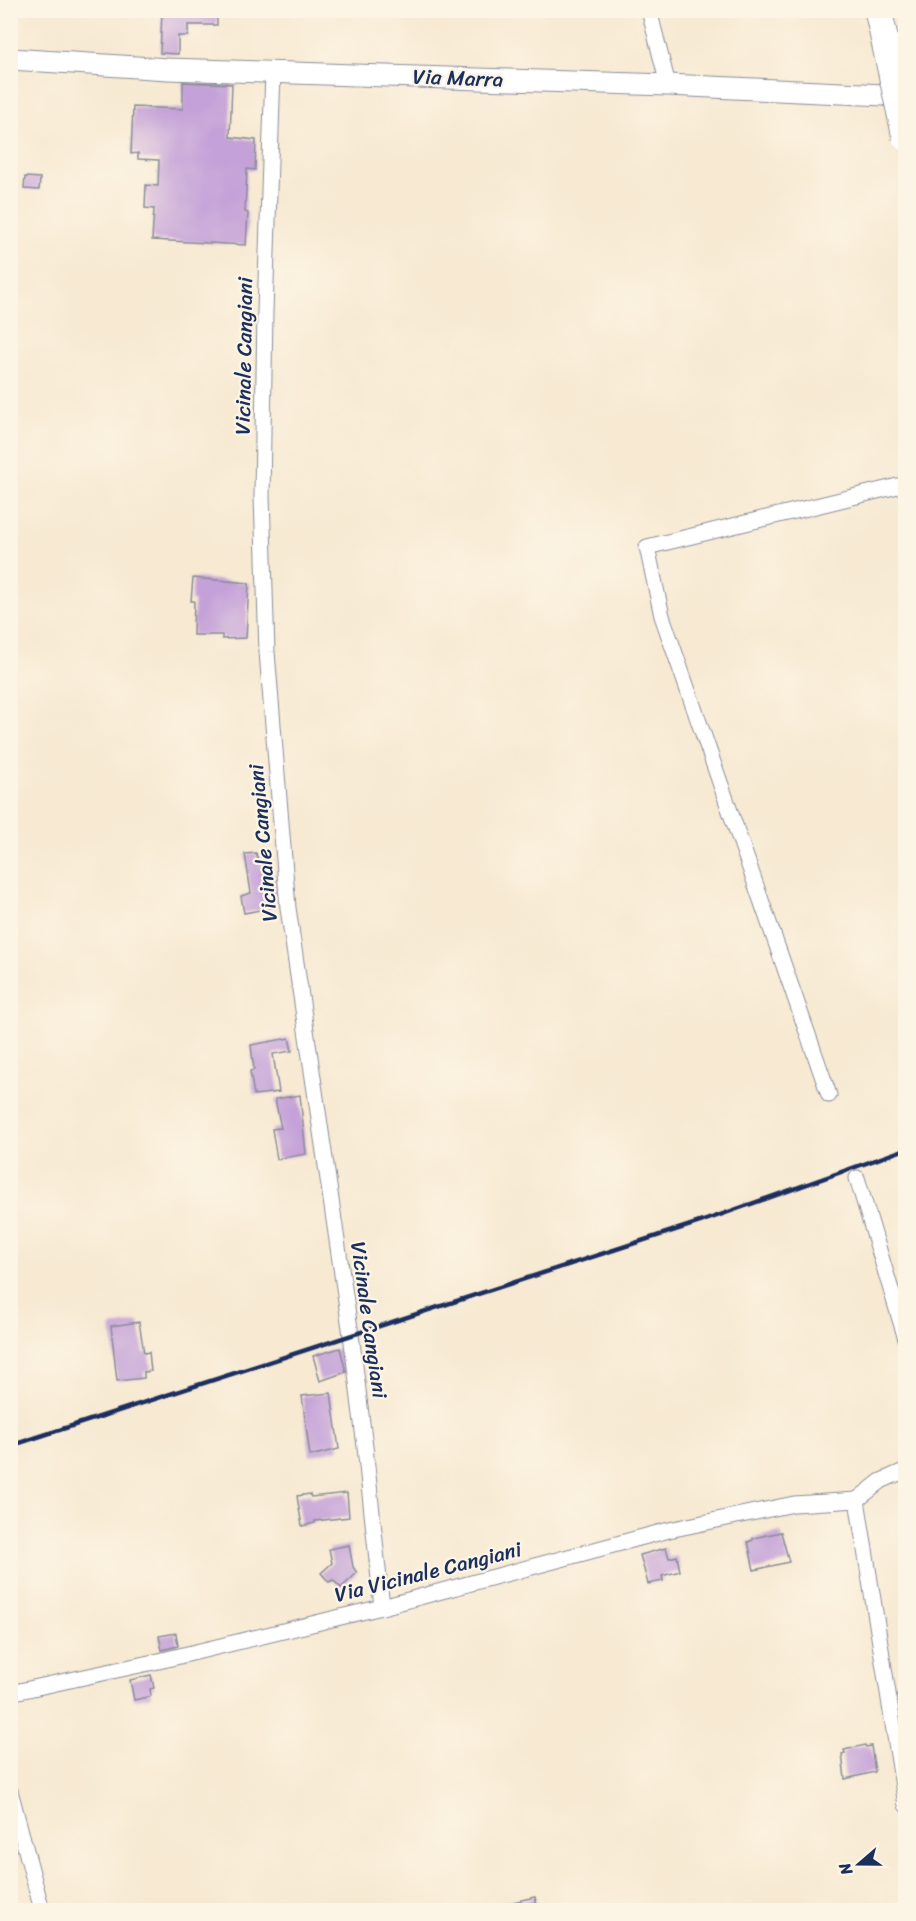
<svg xmlns="http://www.w3.org/2000/svg" width="916" height="1921" font-family="Sriracha,sans-serif">
	<style>
		.building { fill: #c4a1d8 }
		.lines { fill: none; stroke-linecap: round; stroke-linejoin: round }
		.street-casing { stroke: #898c98; stroke-width: 17 }
		.secondary-casing { stroke: #898c98; stroke-width: 23 }
		.street { stroke: #fff; stroke-width: 15 }
		.secondary { stroke: #fff; stroke-width: 21 }
		.rail { stroke: #1b2f5e; stroke-width: 4.5 }
		.highway-bridge-casing { stroke: #898c98; stroke-width: 29; stroke-linecap: butt }
		.highway-bridge { stroke: #fff; stroke-width: 27 }
		.labels { text-anchor: middle; dominant-baseline: central; stroke-width: 4.5; stroke-linejoin: round; paint-order: stroke }
		.street-label { font-size: 21px; fill: #1b2f5e; stroke: #fcf5e5 }
	</style>
	<rect width="100%" height="100%" fill="#fcf5e5"/>
	<filter id="ink" filterUnits="userSpaceOnUse"><feTurbulence type="fractalNoise" baseFrequency=".0167" numOctaves="2"/><feDisplacementMap in="SourceGraphic" scale="12" xChannelSelector="R" yChannelSelector="G"/><feConvolveMatrix kernelMatrix="1 2 1 2 8 2 1 2 1" color-interpolation-filters="sRGB"/></filter>
	<filter id="wash" filterUnits="userSpaceOnUse"><feTurbulence type="fractalNoise" baseFrequency=".008" numOctaves="4" result="noise"/><feDisplacementMap in="SourceGraphic" scale="24" xChannelSelector="R" yChannelSelector="G"/><feGaussianBlur stdDeviation="1.35" result="paint"/><feColorMatrix in="noise" values="0 0 0 0 0 0 0 0 0 0 0 0 0 0 0 0 0 1.4 0 .05"/><feComposite in="paint" operator="in"/></filter>
	<g filter="url(#wash)">
		<rect width="100%" height="100%" fill="#f7e9d2"/>
		<g id="blocks">
			<g class="building">
				<polygon points="162,12 217,16 217,25 188,25 188,36 178,36 178,54 160,53"/>
				<polygon points="183,82 232,84 230,137 256,140 255,170 247,169 245,212 248,213 246,245 152,240 154,209 145,208 146,185 158,186 159,160 138,159 138,153 131,154 133,107 183,109"/>
				<polygon points="25,177 40,178 39,190 24,189"/>
				<polygon points="193,578 249,583 246,638 222,639 222,635 193,635 194,601 191,601"/>
				<polygon points="256,853 259,863 261,862 264,877 274,876 276,897 270,898 271,908 244,913 241,896 251,893 245,854"/>
				<polygon points="289,1038 292,1051 273,1054 279,1092 254,1095 250,1071 254,1070 251,1045"/>
				<polygon points="300,1095 306,1154 277,1159 272,1129 281,1128 275,1099"/>
				<polygon points="139,1322 144,1353 149,1352 151,1371 144,1372 144,1378 117,1381 111,1326"/>
				<polygon points="340,1348 346,1372 320,1381 313,1356"/>
				<polygon points="331,1393 339,1449 310,1456 302,1396"/>
				<polygon points="347,1493 349,1517 315,1521 315,1523 302,1526 297,1496 310,1494 311,1497"/>
				<polygon points="781,1532 789,1562 754,1570 748,1542 753,1540 753,1538"/>
				<polygon points="349,1545 353,1567 357,1573 341,1588 333,1580 329,1582 321,1573 332,1563 329,1549"/>
				<polygon points="666,1548 669,1558 677,1556 680,1571 662,1576 663,1581 648,1584 640,1555"/>
				<polygon points="176,1633 178,1646 162,1650 159,1636"/>
				<polygon points="151,1675 154,1688 150,1689 151,1696 134,1700 130,1680"/>
				<polygon points="865,1745 866,1747 871,1746 875,1772 845,1779 842,1754 845,1753 844,1750"/>
				<polygon points="535,1897 538,1911 497,1911 496,1906"/>
			</g>
		</g>
	</g>
	<g filter="url(#ink)">
		<use href="#blocks" fill-opacity="0" stroke="#898c98" stroke-width="1.5"/>
		<g class="lines">
			<defs>
				<g id="street">
					<polyline points="649,10 668,85"/>
					<polyline points="273,71 265,312 262,496 267,652 288,908 352,1342 365,1447 382,1607"/>
					<polyline points="829,1095 662,616 647,547 906,484"/>
					<polyline points="857,1178 906,1339"/>
					<polyline points="857,1500 906,1805"/>
					<polyline points="857,1500 881,1481 906,1470"/>
					<polyline points="10,1693 163,1660 386,1606 669,1530 794,1504 857,1500"/>
					<polyline points="10,1791 42,1910"/>
				</g>
				<polyline id="secondary" points="10,59 168,69 668,85 906,96"/>
			</defs>
			<use href="#street" class="street-casing"/>
			<use href="#secondary" class="secondary-casing"/>
			<use href="#street" class="street"/>
			<use href="#secondary" class="secondary"/>
			<polyline class="rail" points="10,1446 703,1221 906,1149"/>
			<defs>
				<polyline id="highway-bridge" points="878,10 906,137"/>
			</defs>
			<use href="#highway-bridge" class="highway-bridge-casing"/>
			<use href="#highway-bridge" class="highway-bridge"/>
		</g>
	</g>
	<g class="labels">
		<g class="street-label">
			<text transform="translate(458 78) rotate(2)">Via Marra</text>
			<text transform="translate(244 356) rotate(-89)">Vicinale Cangiani</text>
			<text transform="translate(263 843) rotate(-95)">Vicinale Cangiani</text>
			<text transform="translate(369 1320) rotate(82)">Vicinale Cangiani</text>
			<text transform="translate(428 1572) rotate(-14)">Via Vicinale Cangiani</text>
		</g>
	</g>
	<rect width="916" height="1921" fill="none" stroke="#fcf5e5" stroke-width="36"/>
	<g transform="translate(859 1864) rotate(250)" stroke="#fcf5e5" stroke-width="4.5" paint-order="stroke">
	<path d="M0-4.5L10 22L0 15L-10 22Z" fill="#1b2f5e"/>
	<text y="-9" font-size="16" font-weight="bold" text-anchor="middle" fill="#1b2f5e">N</text>
	</g>
</svg>
